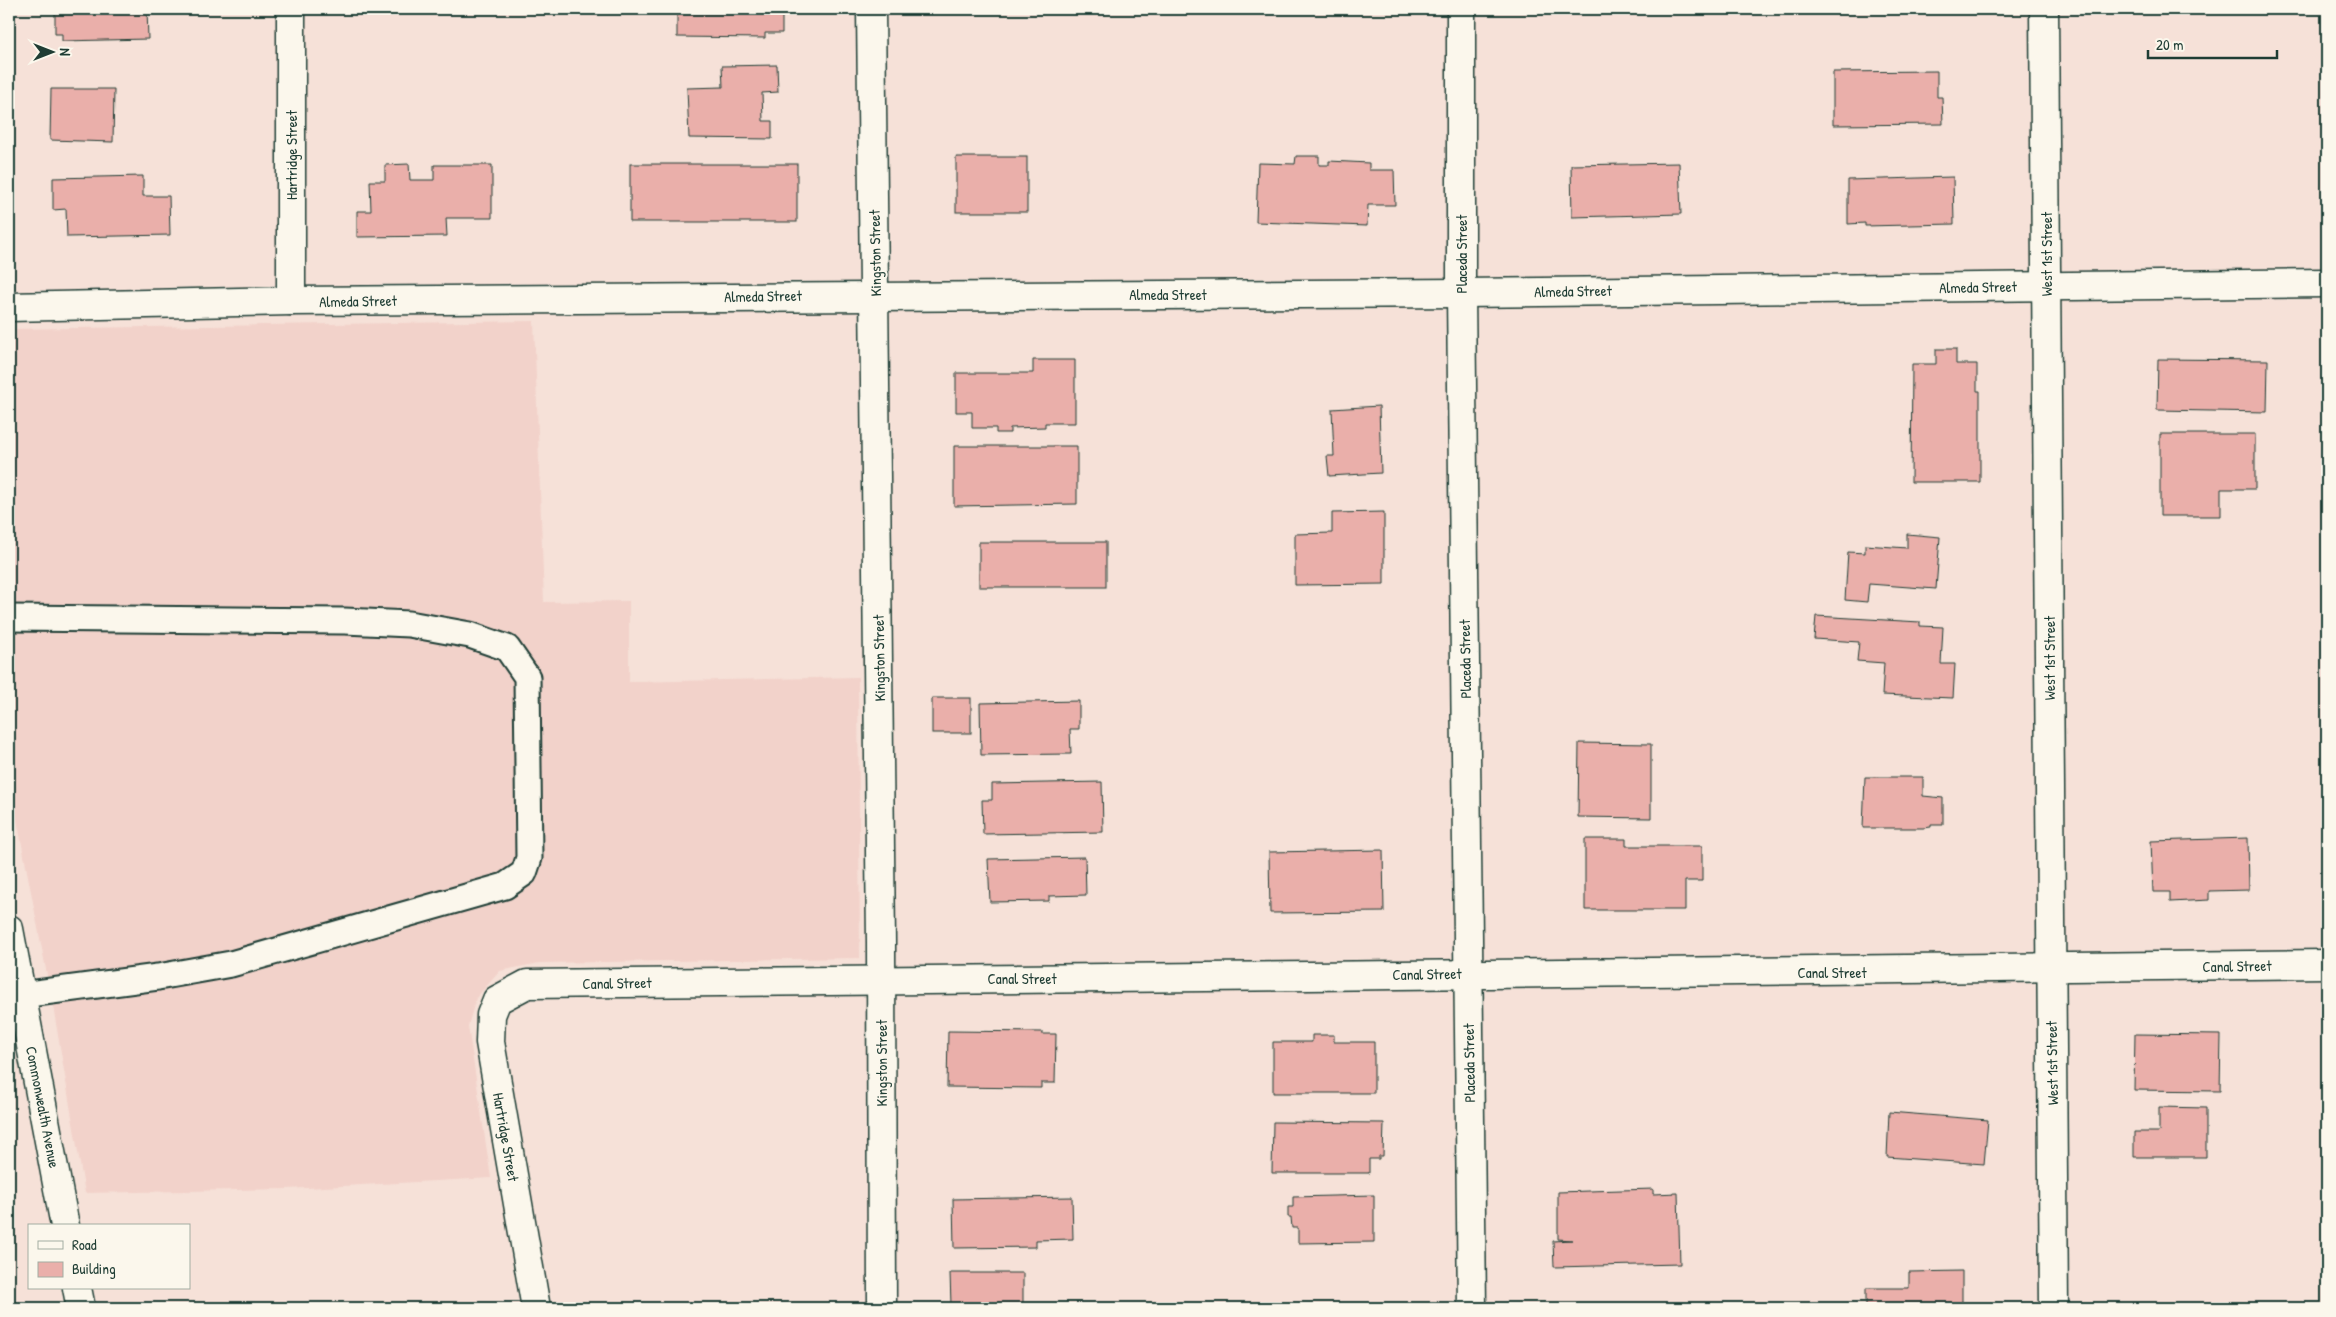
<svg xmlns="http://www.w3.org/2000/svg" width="2336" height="1317" font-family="'Patrick Hand',sans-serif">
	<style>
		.built { fill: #f2d2ca }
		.building { fill: #eaafaa; stroke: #1f3d34 }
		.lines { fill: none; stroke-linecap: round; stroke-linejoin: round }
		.lane-casing { stroke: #1f3d34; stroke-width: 29 }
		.street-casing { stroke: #1f3d34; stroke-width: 31 }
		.lane { stroke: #fbf7ec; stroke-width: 25 }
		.street { stroke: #fbf7ec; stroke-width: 28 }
		.labels { text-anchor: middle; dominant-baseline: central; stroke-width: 4; stroke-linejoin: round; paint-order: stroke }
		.street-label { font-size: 15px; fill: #1f3d34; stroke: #fbf7ec }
	</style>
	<rect width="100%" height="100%" fill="#f6e1d8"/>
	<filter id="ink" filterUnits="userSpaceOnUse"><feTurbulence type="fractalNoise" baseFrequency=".02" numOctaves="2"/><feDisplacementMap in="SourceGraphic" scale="10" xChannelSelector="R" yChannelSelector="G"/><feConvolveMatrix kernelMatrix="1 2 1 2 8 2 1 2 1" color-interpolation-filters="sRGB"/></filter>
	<g filter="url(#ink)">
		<polygon class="built" points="534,321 544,602 629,601 629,682 858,677 860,958 539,963 500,971 476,998 468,1026 491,1178 287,1189 85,1193 53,1006 9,778 9,329"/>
		<g class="building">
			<polygon points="55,9 147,9 148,39 62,41 62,34 55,34"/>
			<polygon points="677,9 782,9 782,33 765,33 765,38 677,37"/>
			<polygon points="777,65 778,92 762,93 763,121 772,121 772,139 689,138 687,88 723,87 722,66"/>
			<polygon points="1937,71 1937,97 1942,97 1943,124 1833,125 1833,72"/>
			<polygon points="51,89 114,89 113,142 50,140"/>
			<polygon points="1296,156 1319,156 1319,165 1329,165 1329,161 1369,163 1369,170 1394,170 1395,205 1368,205 1367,226 1256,222 1258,163 1295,164"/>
			<rect x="956" y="157" width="71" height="55"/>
			<polygon points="1679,163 1681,214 1572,217 1571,165"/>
			<polygon points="409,164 410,180 434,180 434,165 492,165 492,218 446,218 447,236 357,237 357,211 371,211 370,181 385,181 385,165"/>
			<rect x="630" y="164" width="167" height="58"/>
			<polygon points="143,176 143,196 169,196 170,235 67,237 66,209 53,210 53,178"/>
			<polygon points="1953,177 1954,224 1865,226 1865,223 1848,224 1848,180"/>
			<polygon points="1936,349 1956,349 1956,364 1977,364 1977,391 1980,391 1980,482 1911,482 1912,364 1936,364"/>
			<polygon points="2158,359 2268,360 2267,412 2157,410"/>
			<polygon points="1033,360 1075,360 1075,423 1045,423 1045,427 1010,428 1010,433 996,433 996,428 972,428 972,412 956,412 956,373 1033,373"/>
			<polygon points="1379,406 1381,473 1329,476 1327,456 1334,456 1332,409"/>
			<polygon points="2160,434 2255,434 2255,489 2221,489 2221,516 2160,516"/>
			<polygon points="954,446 1077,446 1077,504 954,506"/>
			<polygon points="1384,512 1384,584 1295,585 1295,534 1332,533 1332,513"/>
			<polygon points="1907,534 1940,537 1936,589 1869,584 1867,602 1845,600 1848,552 1865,553 1865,545 1907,548"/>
			<rect x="979" y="542" width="127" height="45"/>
			<polygon points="1816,616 1920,622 1920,626 1943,627 1941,664 1955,664 1953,698 1882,695 1884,663 1857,661 1859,642 1814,639"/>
			<rect x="932" y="698" width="39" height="35"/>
			<polygon points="1079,701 1079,729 1070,729 1071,754 981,755 980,703"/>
			<polygon points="1579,743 1651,744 1651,818 1578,817"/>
			<polygon points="1865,777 1923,777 1923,796 1943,798 1943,825 1931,825 1931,827 1923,828 1863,828"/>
			<polygon points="1102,782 1103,832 983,834 982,800 992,800 992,784"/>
			<polygon points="2248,838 2249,890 2209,891 2209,900 2170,902 2170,892 2153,892 2151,841"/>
			<polygon points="1585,839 1626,839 1626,846 1702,846 1702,881 1685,881 1685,910 1585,910"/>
			<polygon points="1383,850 1384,912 1270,913 1269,852"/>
			<polygon points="1085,857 1086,895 1049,896 1049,901 990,902 988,859"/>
			<polygon points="948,1031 1042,1032 1042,1034 1056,1034 1055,1083 1041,1083 1041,1088 947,1087"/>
			<polygon points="2135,1034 2221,1035 2220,1091 2134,1090"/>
			<polygon points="1312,1035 1334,1035 1334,1042 1374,1042 1374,1093 1273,1093 1273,1042 1312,1042"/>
			<polygon points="2159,1107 2206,1108 2206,1157 2134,1157 2134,1132 2159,1132"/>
			<polygon points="1889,1112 1988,1120 1984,1164 1887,1157"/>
			<polygon points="1273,1122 1384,1123 1383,1156 1379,1156 1379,1159 1369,1159 1369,1173 1272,1173"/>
			<polygon points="1653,1189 1653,1194 1678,1193 1680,1264 1554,1267 1553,1241 1572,1240 1558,1239 1558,1192"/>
			<polygon points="1374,1195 1374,1242 1298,1243 1298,1228 1292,1228 1291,1217 1288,1217 1288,1207 1293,1207 1293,1197"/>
			<polygon points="1072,1197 1073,1239 1036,1240 1036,1247 954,1248 953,1199"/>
			<polygon points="1962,1271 1962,1308 1866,1308 1866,1288 1909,1288 1909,1272"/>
			<polygon points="950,1273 1023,1273 1023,1308 963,1308 963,1305 951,1305"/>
		</g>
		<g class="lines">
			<defs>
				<polyline id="lane" points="9,618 345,621 409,624 470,635 507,648 527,677 529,858 524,873 505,886 231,964 158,977 21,995"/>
				<g id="street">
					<polyline points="871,9 881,943 882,1308"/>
					<polyline points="1461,9 1461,293 1472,1308"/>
					<polyline points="2044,9 2054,1308"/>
					<polyline points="291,301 291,9"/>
					<polyline points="9,307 291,301 1461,293 2327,283"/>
					<polyline points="9,929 65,1226"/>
					<polyline points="77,1288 81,1308"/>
					<path d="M 536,1308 L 490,1042 L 491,1015 L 497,1000 L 527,984 C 1127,975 1727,976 2327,964"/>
				</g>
			</defs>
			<use href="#lane" class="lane-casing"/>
			<use href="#street" class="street-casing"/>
			<use href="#lane" class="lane"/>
			<use href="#street" class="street"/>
		</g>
	</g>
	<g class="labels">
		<g class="street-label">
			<text transform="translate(291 155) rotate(-90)">Hartridge Street</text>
			<text transform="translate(875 253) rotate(-91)">Kingston Street</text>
			<text transform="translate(1461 254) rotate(-90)">Placeda Street</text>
			<text transform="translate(2046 254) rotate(-90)">West 1st Street</text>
			<text transform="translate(1978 287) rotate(-1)">Almeda Street</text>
			<text transform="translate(1573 291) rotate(-1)">Almeda Street</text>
			<text x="1168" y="294">Almeda Street</text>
			<text transform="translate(763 296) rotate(-1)">Almeda Street</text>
			<text transform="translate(358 301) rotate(-1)">Almeda Street</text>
			<text transform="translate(879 658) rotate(-91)">Kingston Street</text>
			<text transform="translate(2049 658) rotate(-90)">West 1st Street</text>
			<text transform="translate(1465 659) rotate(-91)">Placeda Street</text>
			<text transform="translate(2237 966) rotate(-1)">Canal Street</text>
			<text x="1832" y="972">Canal Street</text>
			<text transform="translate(1427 974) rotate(-1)">Canal Street</text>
			<text x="1022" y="978">Canal Street</text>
			<text transform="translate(617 983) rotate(-1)">Canal Street</text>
			<text transform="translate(881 1063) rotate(-90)">Kingston Street</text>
			<text transform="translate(1469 1063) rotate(-91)">Placeda Street</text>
			<text transform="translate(2052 1063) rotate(-91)">West 1st Street</text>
			<text transform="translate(43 1107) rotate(79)">Commonwealth Avenue</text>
			<text transform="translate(506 1137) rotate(80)">Hartridge Street</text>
		</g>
	</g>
	<rect width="2336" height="1317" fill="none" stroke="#fbf7ec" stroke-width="30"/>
	<rect x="15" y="15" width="2306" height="1287" fill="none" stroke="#1f3d34" stroke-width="2" filter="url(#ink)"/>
	<rect x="28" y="1224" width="162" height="65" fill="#fbf7ec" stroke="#a3ada2"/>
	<rect x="38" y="1241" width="25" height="8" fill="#fbf7ec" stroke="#a3ada2"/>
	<text x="72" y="1250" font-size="15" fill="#1f3d34">Road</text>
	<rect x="38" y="1262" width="25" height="15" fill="#eaafaa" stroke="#a3ada2"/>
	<text x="72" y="1274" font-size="15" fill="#1f3d34">Building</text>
	<g transform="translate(52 52) rotate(90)" stroke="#fbf7ec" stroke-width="4" paint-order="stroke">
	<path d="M0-4L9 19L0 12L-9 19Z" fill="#1f3d34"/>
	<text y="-8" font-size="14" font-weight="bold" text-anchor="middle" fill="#1f3d34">N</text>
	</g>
	<path d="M2148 50v8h129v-8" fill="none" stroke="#1f3d34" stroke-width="2.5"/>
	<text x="2156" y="50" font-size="15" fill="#1f3d34" stroke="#fbf7ec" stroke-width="4" paint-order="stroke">20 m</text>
</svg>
